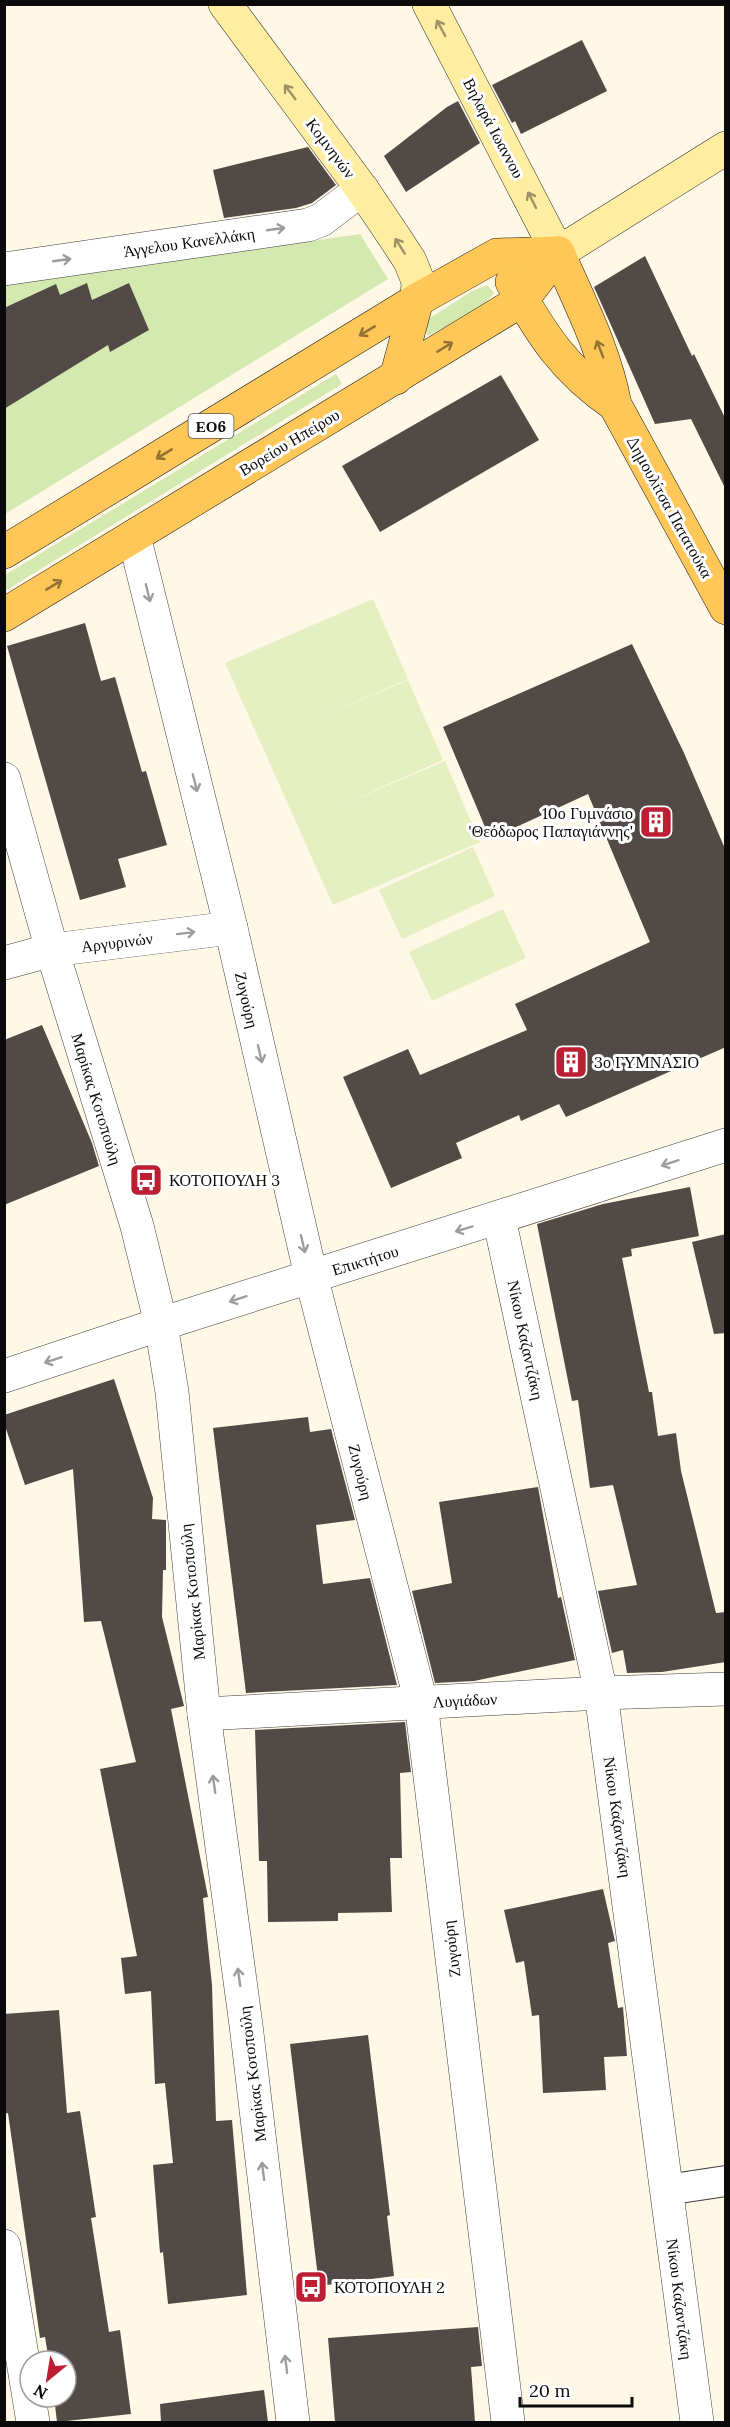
<svg xmlns="http://www.w3.org/2000/svg" width="730" height="2427" font-family="Lora,serif">
	<style>
		.green { fill: #d3e9b0 }
		.pitch { fill: #e4f0c2 }
		.building { fill: #524a46 }
		.lines { fill: none; stroke-linecap: round; stroke-linejoin: round }
		.pedestrian-casing { stroke: #3d3d3d; stroke-width: 32 }
		.minor-casing { stroke: #3d3d3d; stroke-width: 34 }
		.secondary-casing { stroke: #2c2c2c; stroke-width: 34 }
		.primary-casing { stroke: #1b1b1b; stroke-width: 34 }
		.pedestrian { stroke: #fff; stroke-width: 30 }
		.minor { stroke: #fff; stroke-width: 33 }
		.secondary { stroke: #ffeda1; stroke-width: 33 }
		.primary { stroke: #fec757; stroke-width: 33 }
		.oneway { stroke: #9d9265 }
		.oneway2 { stroke: #9d9d9d }
		.oneway3 { stroke: #907234 }
		.labels { text-anchor: middle; dominant-baseline: central; stroke-width: 6; stroke-linejoin: round; paint-order: stroke }
		.shield { fill: #fff; stroke: #545454; stroke-width: 1.5 }
		.shield-label { font-size: 15px; font-weight: bold; fill: #0a0a0a }
		.street-label { font-size: 16px; fill: #0a0a0a; stroke: #fff }
		.poi-label { font-size: 16px; fill: #0a0a0a; stroke: #fff; text-anchor: start }
	</style>
	<rect width="100%" height="100%" fill="#fff8e6"/>
	<g class="green">
		<polygon points="360,234 388,279 5,514 5,285"/>
		<polygon points="487,285 494,293 480,308 428,336 422,323 472,291"/>
		<polygon points="336,374 342,384 5,591 5,575"/>
	</g>
	<g class="pitch">
		<polygon points="373,599 408,679 319,718 408,680 443,760 337,807 445,761 480,842 333,905 225,663"/>
		<polygon points="473,847 495,896 402,939 379,890"/>
		<polygon points="503,909 526,958 432,1001 409,952"/>
	</g>
	<g class="building">
		<polygon points="582,40 607,91 521,134 515,121 512,123 492,85"/>
		<polygon points="458,101 480,143 406,192 384,156 447,107"/>
		<polygon points="308,147 336,185 312,203 296,208 224,218 213,170"/>
		<polygon points="645,256 692,356 694,354 726,420 726,490 691,419 655,424 594,287"/>
		<polygon points="87,283 92,300 129,283 149,330 110,352 108,345 4,409 4,308 56,284 60,295"/>
		<polygon points="501,375 539,440 380,532 342,466"/>
		<polygon points="85,623 101,681 115,677 142,772 146,771 167,845 118,859 126,887 80,900 7,646"/>
		<polygon points="632,644 684,753 726,851 726,1047 566,1117 559,1104 521,1121 519,1115 456,1143 462,1158 391,1188 343,1077 408,1049 420,1075 527,1030 515,1004 650,942 588,794 490,839 443,727"/>
		<polygon points="42,1025 92,1143 99,1166 4,1205 4,1040"/>
		<polygon points="690,1187 699,1236 631,1249 632,1256 622,1258 649,1392 652,1392 658,1436 676,1433 681,1471 716,1613 726,1612 726,1662 662,1672 627,1673 623,1650 612,1653 598,1591 637,1585 613,1485 590,1488 578,1400 572,1401 537,1224 603,1204"/>
		<polygon points="726,1234 726,1333 714,1334 692,1242"/>
		<polygon points="114,1379 153,1498 152,1519 166,1520 166,1570 163,1570 162,1617 184,1706 171,1709 208,1897 203,1898 212,1985 216,2121 232,2120 247,2295 168,2304 163,2252 160,2253 153,2165 173,2163 165,2083 155,2084 151,1991 125,1994 121,1958 137,1956 100,1769 136,1762 101,1621 84,1622 73,1469 25,1485 4,1423 4,1415"/>
		<polygon points="308,1417 310,1432 331,1429 355,1520 316,1525 323,1584 370,1578 397,1685 246,1693 213,1428"/>
		<polygon points="538,1487 558,1598 561,1597 575,1660 474,1681 435,1683 412,1591 452,1583 439,1502"/>
		<polygon points="405,1722 411,1772 400,1773 402,1858 390,1858 392,1912 338,1913 338,1921 268,1922 267,1861 259,1861 255,1730"/>
		<polygon points="603,1889 615,1941 608,1943 618,2008 623,2007 627,2056 604,2057 606,2090 543,2093 539,2015 532,2016 524,1961 516,1963 504,1910"/>
		<polygon points="59,2010 67,2113 80,2111 96,2217 91,2218 109,2332 120,2330 131,2414 57,2422 54,2397 66,2397 66,2361 49,2361 45,2337 40,2338 8,2113 4,2114 4,2014"/>
		<polygon points="368,2035 390,2215 387,2216 394,2276 319,2286 290,2044"/>
		<polygon points="478,2327 482,2366 471,2367 475,2422 335,2422 328,2338"/>
		<polygon points="264,2390 268,2422 161,2422 160,2404"/>
	</g>
	<g class="lines">
		<defs>
			<polyline id="pedestrian" points="666,2190 726,2181"/>
			<g id="minor">
				<polyline points="4,269 308,225 321,220 362,189"/>
				<polyline points="134,536 231,928 311,1276 421,1702 508,2422"/>
				<polyline points="4,779 52,950 137,1226 161,1324 172,1392 204,1714 246,2025 293,2422"/>
				<polyline points="4,963 52,950 231,928"/>
				<polyline points="499,1218 601,1693 697,2422"/>
				<polyline points="4,1376 161,1324 726,1145"/>
				<polyline points="204,1714 601,1693 726,1689"/>
				<polyline points="4,2246 33,2422"/>
			</g>
			<g id="secondary">
				<polyline points="225,4 362,189 395,238 410,261 418,281 417,300"/>
				<polyline points="429,4 558,253 726,148"/>
			</g>
			<g id="primary">
				<path d="M 558,253 C 580,303 605,351 615,405 L 726,608"/>
				<path d="M 512,282 C 542,335 564,370 615,405"/>
				<polyline points="396,378 417,300"/>
				<polyline points="4,552 417,300 497,255 558,253"/>
				<polyline points="4,615 522,300 558,253"/>
			</g>
		</defs>
		<use href="#pedestrian" class="pedestrian-casing"/>
		<use href="#minor" class="minor-casing"/>
		<use href="#secondary" class="secondary-casing"/>
		<use href="#primary" class="primary-casing"/>
		<use href="#pedestrian" class="pedestrian"/>
		<use href="#minor" class="minor"/>
		<use href="#secondary" class="secondary"/>
		<use href="#primary" class="primary"/>
	</g>
	<defs><path id="oneway-shaft" d="M-6 0H5M1.5-3L5.5 0L1.5 3" fill="none" stroke-width="1.6" stroke-linecap="round" stroke-linejoin="round" transform="scale(1.5)"/></defs>
	<g class="oneway">
		<use href="#oneway-shaft" transform="translate(441 28) rotate(-118)"/>
		<use href="#oneway-shaft" transform="translate(290 92) rotate(-127)"/>
		<use href="#oneway-shaft" transform="translate(532 200) rotate(-117)"/>
		<use href="#oneway-shaft" transform="translate(400 246) rotate(-122)"/>
	</g>
	<g class="oneway2">
		<use href="#oneway-shaft" transform="translate(276 229) rotate(-8)"/>
		<use href="#oneway-shaft" transform="translate(62 260) rotate(-8)"/>
		<use href="#oneway-shaft" transform="translate(148 593) rotate(76)"/>
		<use href="#oneway-shaft" transform="translate(195 783) rotate(76)"/>
		<use href="#oneway-shaft" transform="translate(186 933) rotate(-7)"/>
		<use href="#oneway-shaft" transform="translate(260 1054) rotate(77)"/>
		<use href="#oneway-shaft" transform="translate(670 1163) rotate(162)"/>
		<use href="#oneway-shaft" transform="translate(464 1229) rotate(163)"/>
		<use href="#oneway-shaft" transform="translate(303 1244) rotate(77)"/>
		<use href="#oneway-shaft" transform="translate(238 1299) rotate(162)"/>
		<use href="#oneway-shaft" transform="translate(53 1360) rotate(161)"/>
		<use href="#oneway-shaft" transform="translate(214 1784) rotate(-98)"/>
		<use href="#oneway-shaft" transform="translate(239 1977) rotate(-98)"/>
		<use href="#oneway-shaft" transform="translate(263 2171) rotate(-97)"/>
		<use href="#oneway-shaft" transform="translate(286 2364) rotate(-97)"/>
	</g>
	<g class="oneway3">
		<use href="#oneway-shaft" transform="translate(367 331) rotate(149)"/>
		<use href="#oneway-shaft" transform="translate(445 347) rotate(-32)"/>
		<use href="#oneway-shaft" transform="translate(600 349) rotate(-111)"/>
		<use href="#oneway-shaft" transform="translate(164 454) rotate(149)"/>
		<use href="#oneway-shaft" transform="translate(54 585) rotate(-31)"/>
	</g>
	<defs>
		<symbol id="building-square" viewBox="-11 -11 22 22"><rect x="-9" y="-9" width="18" height="18" rx="4" fill="#bd1e33" stroke="#fff"/><path d="M-4-6H4V6H1V3H-1V6H-4ZM-2.5-4.3h1.7v1.8h-1.7ZM.8-4.3h1.7v1.8H.8ZM-2.5-1h1.7V.8h-1.7ZM.8-1h1.7V.8H.8Z" fill="#fff"/></symbol>
		<symbol id="bus-square" viewBox="-11 -11 22 22"><rect x="-9" y="-9" width="18" height="18" rx="4" fill="#bd1e33" stroke="#fff"/><path d="M-5-6H5V4H4V6H2V4H-2V6H-4V4H-5ZM-3.5-4V0h7V-4ZM-3.5 1.2v1.5H-2V1.2ZM2 1.2v1.5H3.5V1.2Z" fill="#fff"/></symbol>
	</defs>
	<g fill-rule="evenodd">
		<use href="#building-square" x="637" y="803" width="38" height="38"/>
		<use href="#building-square" x="552" y="1043" width="38" height="38"/>
		<use href="#bus-square" x="127" y="1161" width="38" height="38"/>
		<use href="#bus-square" x="292" y="2268" width="38" height="38"/>
	</g>
	<g class="labels">
		<rect class="shield" x="188.5" y="414" width="45" height="24" rx="4.5"/>
		<g class="shield-label">
			<text x="211" y="426">ΕΟ6</text>
		</g>
		<g class="street-label">
			<text transform="translate(494 128) rotate(62)">Βηλαρά Ιωαννου</text>
			<text transform="translate(331 148) rotate(53)">Κομνηνών</text>
			<text transform="translate(189 242) rotate(-8)">Άγγελου Κανελλάκη</text>
			<text transform="translate(289 442) rotate(-31)">Βορείου Ηπείρου</text>
			<text transform="translate(670 507) rotate(61)">Δημουλίτσα Πατατούκα</text>
			<text transform="translate(117 942) rotate(-7)">Αργυρινών</text>
			<text transform="translate(247 1000) rotate(77)">Ζυγούρη</text>
			<text transform="translate(97 1099) rotate(73)">Μαρίκας Κοτοπούλη</text>
			<text transform="translate(365 1260) rotate(-17)">Επικτήτου</text>
			<text transform="translate(526 1340) rotate(78)">Νίκου Καζαντζάκη</text>
			<text transform="translate(361 1472) rotate(76)">Ζυγούρη</text>
			<text transform="translate(192 1592) rotate(-96)">Μαρίκας Κοτοπούλη</text>
			<text transform="translate(465 1700) rotate(-3)">Λυγιάδων</text>
			<text transform="translate(618 1817) rotate(82)">Νίκου Καζαντζάκη</text>
			<text transform="translate(451 1949) rotate(-97)">Ζυγούρη</text>
			<text transform="translate(252 2074) rotate(-97)">Μαρίκας Κοτοπούλη</text>
			<text transform="translate(680 2299) rotate(83)">Νίκου Καζαντζάκη</text>
		</g>
		<g class="poi-label">
			<text x="633" y="813" text-anchor="end">10ο Γυμνάσιο<tspan x="633" dy="18">'Θεόδωρος Παπαγιάννης'</tspan></text>
			<text x="594" y="1062">3ο ΓΥΜΝΑΣΙΟ</text>
			<text x="169" y="1180">ΚΟΤΟΠΟΥΛΗ 3</text>
			<text x="334" y="2287">ΚΟΤΟΠΟΥΛΗ 2</text>
		</g>
	</g>
	<rect width="730" height="2427" fill="none" stroke="#0a0a0a" stroke-width="12"/>
	<g transform="translate(48 2379) rotate(210)"><circle r="28" fill="#ffffff" stroke="#9d9d9d" stroke-width="1.5"/>
	<path d="M0-4.5L10 22L0 15L-10 22Z" fill="#bd1e33"/>
	<text y="-9" font-size="16" font-weight="bold" text-anchor="middle" fill="#0a0a0a">N</text>
	</g>
	<path d="M520 2397v9h112v-9" fill="none" stroke="#0a0a0a" stroke-width="3"/>
	<text x="529" y="2397" font-size="18" fill="#0a0a0a" stroke="#ffffff" stroke-width="4.5" paint-order="stroke">20 m</text>
</svg>
